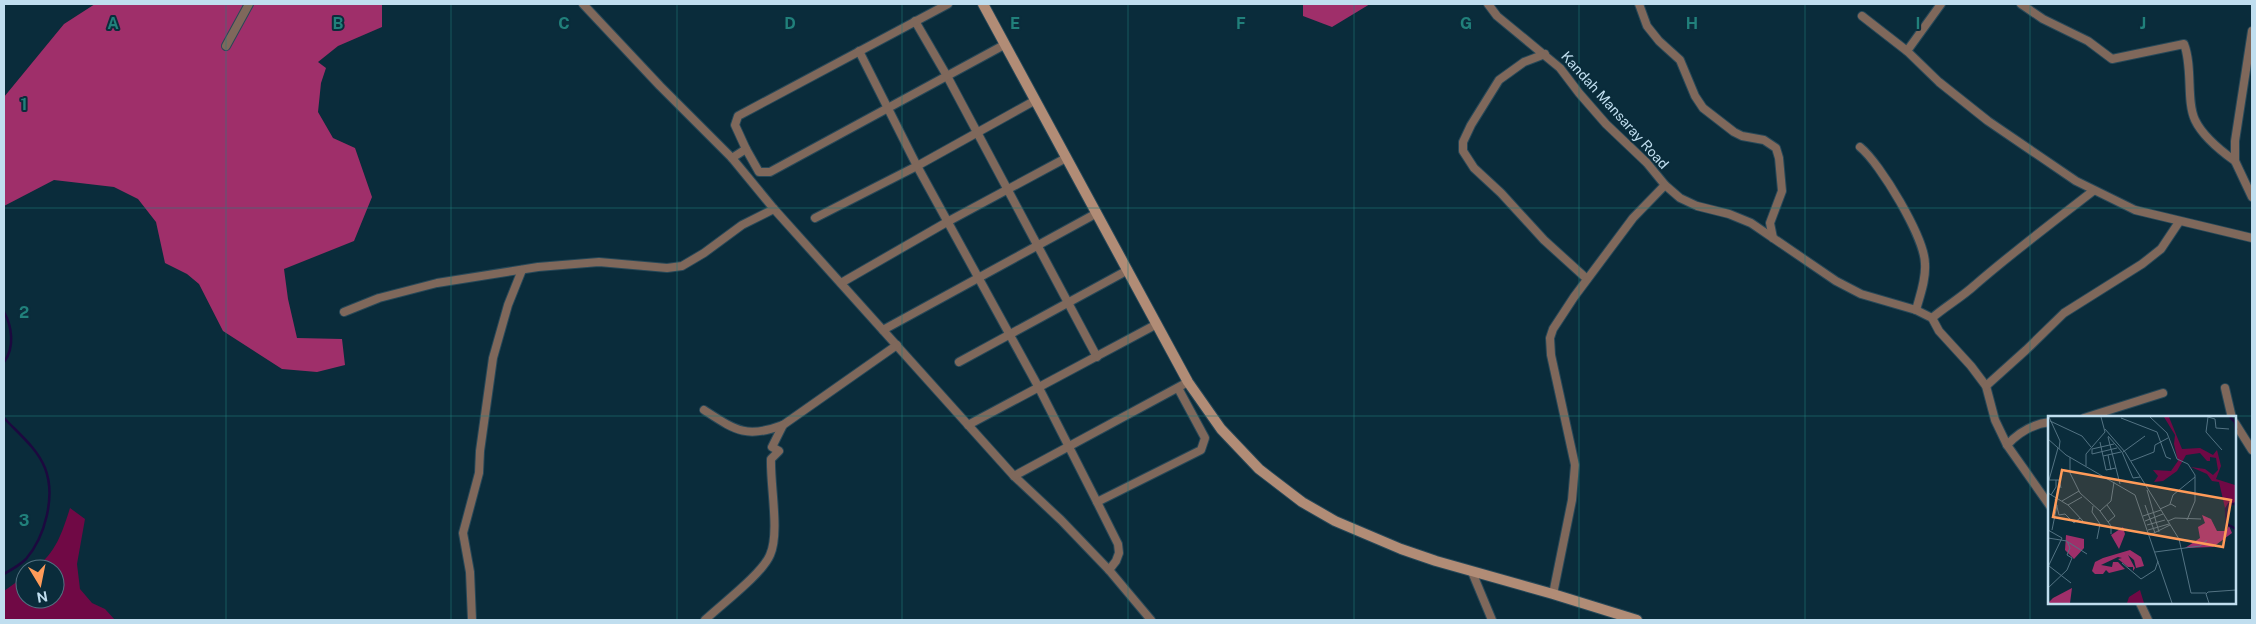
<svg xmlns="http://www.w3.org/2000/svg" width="2256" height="624" font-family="'Public Sans',sans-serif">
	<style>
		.green { fill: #700945 }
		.forest { fill: #9f2f6a }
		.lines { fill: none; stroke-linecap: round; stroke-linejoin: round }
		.stream { stroke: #1c093f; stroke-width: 2.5 }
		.street-casing { stroke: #274858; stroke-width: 10 }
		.secondary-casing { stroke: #274858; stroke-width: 12 }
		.street { stroke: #7f685b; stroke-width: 8 }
		.secondary { stroke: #b18c76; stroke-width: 10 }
		.grid { fill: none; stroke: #21807b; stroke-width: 1; stroke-opacity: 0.55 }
		.labels { text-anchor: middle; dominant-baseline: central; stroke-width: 4; stroke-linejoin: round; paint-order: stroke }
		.street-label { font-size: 14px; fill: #c0deef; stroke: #0a2c3b }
		.inset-river { fill: none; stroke: #1c093f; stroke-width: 2.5 }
		.inset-road { fill: none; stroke: #537383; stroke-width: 1 }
		.view { fill: #ff9b59; fill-opacity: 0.15; stroke: #ff9b59; stroke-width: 2.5 }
		.inset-edge { fill: none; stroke: #c0deef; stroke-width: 2.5 }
		.grid-label { font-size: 16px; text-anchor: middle; font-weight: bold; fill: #21807b; stroke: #0a2c3b; stroke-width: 4; stroke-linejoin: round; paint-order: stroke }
	</style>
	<rect width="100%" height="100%" fill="#0a2c3b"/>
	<path class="green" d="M 70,508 L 85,519 L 77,564 L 80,589 L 92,603 L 105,609 L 115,620 L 4,620 L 4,591 L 25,576 L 25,599 L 55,599 L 55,569 L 34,569 C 56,553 62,533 70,508 Z"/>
	<g class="forest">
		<polygon points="95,4 382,4 382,27 338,46 318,62 326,68 321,83 318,112 333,138 355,148 372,197 354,241 284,269 288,299 297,338 342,339 345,365 317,372 282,369 223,331 199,284 187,274 165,263 156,222 138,199 114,187 54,180 4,206 4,97 64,24"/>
		<polygon points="1303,4 1370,4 1332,27 1303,16"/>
	</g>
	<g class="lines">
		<g class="stream">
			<path d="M 4,312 C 12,326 15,348 4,362"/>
			<path d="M 4,418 C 18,433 37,448 45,468 C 56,496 45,537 26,559 C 20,565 11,570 4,574"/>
		</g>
		<defs>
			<g id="street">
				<polyline points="583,4 660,86 732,158 774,209 1014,476 1061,520 1109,570 1151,620"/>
				<polyline points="1488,4 1497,16 1560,68 1579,93 1606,124 1647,163 1665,185 1680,198 1697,206 1729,214 1751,223 1836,281 1861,294 1916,310 1932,318 1939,331 1971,366 1986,386 1995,420 2007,445 2050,506"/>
				<polyline points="1639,4 1647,26 1659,41 1680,60 1695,96 1703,108 1734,132 1742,136 1764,140 1776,148 1779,158 1782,191 1770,223 1773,238"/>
				<path d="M 2021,4 L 2043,19 L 2088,41 L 2112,59 L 2184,44 C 2193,67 2186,101 2195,120 C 2203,137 2221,151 2235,161"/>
				<polyline points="1862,16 1907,51 1939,82 1988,121 2076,181 2135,210 2252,238"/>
				<polyline points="915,21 947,76 1097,357"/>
				<polyline points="2252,31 2235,141 2235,161 2252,197"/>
				<polyline points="226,46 249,4"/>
				<polyline points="859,51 917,166 1039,388 1097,502 1118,544 1119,553 1116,561 1109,570"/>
				<polyline points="1907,51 1941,4"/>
				<polyline points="1545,54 1524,62 1499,80 1471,125 1463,142 1463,151 1474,168 1501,193 1544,240 1587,279"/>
				<path d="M 1860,147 C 1880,163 1925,238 1925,264 C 1926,280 1920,295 1916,310"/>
				<polyline points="746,149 759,172 770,172 1004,45"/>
				<polyline points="732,158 746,149 735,125 738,116 948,4"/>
				<polyline points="815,218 917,166 1034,101"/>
				<polyline points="841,283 947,222 1066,158"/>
				<polyline points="344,312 379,298 437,283 538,267 599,262 667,268 682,266 704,253 742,225 774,209"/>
				<path d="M 1932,318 C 1946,306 1962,297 1975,285 C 2013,252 2053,222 2093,191"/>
				<polyline points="883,330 1097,213"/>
				<polyline points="959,362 1128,270"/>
				<polyline points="1986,386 2026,350 2064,313 2142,264 2161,249 2179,222"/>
				<polyline points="2225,388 2232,418"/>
				<path d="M 704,410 C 735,430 746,439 783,425 L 897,345"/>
				<polyline points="2084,418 2163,393"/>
				<polyline points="2235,423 2252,450"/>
				<polyline points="968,425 1157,324"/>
				<path d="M 2007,445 C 2019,432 2032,424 2050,422"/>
				<polyline points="1014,476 1188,382"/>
				<polyline points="1097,502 1201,450 1205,438 1178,388"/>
				<polyline points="1472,572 1492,620"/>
				<polyline points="1553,594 1572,500 1575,465 1551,355 1550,338 1553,329 1574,297 1633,218 1665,185"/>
				<polyline points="2140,603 2148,620"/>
				<polyline points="472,620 470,572 463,533 479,473 480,451 493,358 508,305 522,270"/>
				<path d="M 705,620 C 722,604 762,574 770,555 C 780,533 770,485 771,459 L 779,451 L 772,447 L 783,425"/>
			</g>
			<polyline id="secondary" points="983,4 1188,382 1221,429 1259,469 1302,502 1335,521 1401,549 1436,561 1553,594 1637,620"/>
		</defs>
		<use href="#street" class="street-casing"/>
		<use href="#secondary" class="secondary-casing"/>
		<use href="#street" class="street"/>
		<use href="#secondary" class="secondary"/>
	</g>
	<path class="grid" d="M 226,4 L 226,620M 451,4 L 451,620M 677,4 L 677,620M 902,4 L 902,620M 1128,4 L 1128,620M 1354,4 L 1354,620M 1579,4 L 1579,620M 1805,4 L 1805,620M 2030,4 L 2030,620M 4,208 L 2252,208M 4,416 L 2252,416"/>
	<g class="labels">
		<g class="street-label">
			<text transform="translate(1615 110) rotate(48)">Kandah Mansaray Road</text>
		</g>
	</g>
	<g transform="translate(2048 416)">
		<rect width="188" height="188" fill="#0a2c3b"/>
		<path d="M 116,1 L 121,1 L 134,33 L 152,32 L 165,39 L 169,34 L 173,50 L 168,63 L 187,69 L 187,86 L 177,92 L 171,66 L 164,65 L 159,58 L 143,51 L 157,53 L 165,59 L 170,54 L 168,42 L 162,41 L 162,45 L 159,45 L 152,37 L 138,39 L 129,55 L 115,65 L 106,66 L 110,60 L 105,54 L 123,55 L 130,45 L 126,28 L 127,19 ZM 92,174 L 96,187 L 79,187 L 81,181 Z" fill="#700945"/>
		<path d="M 154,99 L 163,103 L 169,115 L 178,115 L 181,110 L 184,117 L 165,131 L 137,132 L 152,122 L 150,111 L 157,107 ZM 75,111 L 77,118 L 71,133 L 63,119 ZM 18,119 L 36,123 L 36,132 L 26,143 L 17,134 ZM 82,134 L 93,141 L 96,150 L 88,152 L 86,144 L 80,139 L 87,152 L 85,155 L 85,151 L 80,151 L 70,143 L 74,142 L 70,141 L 53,149 L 64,151 L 65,146 L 70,146 L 77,153 L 61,157 L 58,154 L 55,158 L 47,158 L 44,155 L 47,146 L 55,142 ZM 24,172 L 22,187 L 0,187 L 5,182 Z" fill="#9f2f6a"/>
		<path class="inset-river" d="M 182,1 L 187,6 L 188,14M 188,88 L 181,88 L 178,93 L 179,108 L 188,113"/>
		<path class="inset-road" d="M 1,1 L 12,25 L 11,33M 102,1 L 119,17 L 129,43 L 140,48 L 147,59 L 147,85 L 139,104M 160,1 L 158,16 L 174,34M 160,1 L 167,3 L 168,12 L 181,13M 73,2 L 109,16 L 118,41 L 123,43M 2,5 L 34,20 L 43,31M 57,13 L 77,36 L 131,123 L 143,177 L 158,177M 60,20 L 74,36 L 85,62 L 92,61M 60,21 L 72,68M 0,23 L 18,39 L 87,79 L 124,187M 52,26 L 58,54 L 68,52M 66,28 L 44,33 L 44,38 L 69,32M 10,32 L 1,64 L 11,64 L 13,72M 75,36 L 97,20M 60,39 L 63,54M 55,40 L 73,36M 22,41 L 22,57 L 32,77 L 52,95 L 63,110 L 63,118M 83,45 L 106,36 L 107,29 L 120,22M 38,50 L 38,38 L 57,16 L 53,1M 99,74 L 111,116M 0,77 L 20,89 L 35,105M 3,79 L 8,71 L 8,64M 7,83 L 11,99 L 17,98 L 26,107 L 32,102M 14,85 L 31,75M 122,88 L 125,79 L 147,61M 20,89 L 34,81M 59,89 L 67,100 L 60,106M 97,89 L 107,117M 45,90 L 44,96 L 52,108 L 49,123M 112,93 L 123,88 L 128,91M 52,95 L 63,85 L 66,66M 95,100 L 113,94M 97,105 L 115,98M 120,105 L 127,102 L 153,103M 99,109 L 117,104M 0,114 L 14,122 L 0,151M 4,114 L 9,89M 100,114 L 121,108M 102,119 L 122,109M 0,122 L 19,125 L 22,132 L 19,139 L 24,142 L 19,154 L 0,172M 20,126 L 39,138M 107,136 L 152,130 L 159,124M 74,147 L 93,163 L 107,154 L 110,145M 1,150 L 23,167M 161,187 L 158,178 L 160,176 L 188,174"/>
		<path class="view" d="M 14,54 L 183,84 L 175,131 L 5,101 Z"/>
		<rect width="188" height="188" class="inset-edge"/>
	</g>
	<g class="grid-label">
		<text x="113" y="29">A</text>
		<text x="338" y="29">B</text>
		<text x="564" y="29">C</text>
		<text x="790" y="29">D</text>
		<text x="1015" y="29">E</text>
		<text x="1241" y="29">F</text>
		<text x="1466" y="29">G</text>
		<text x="1692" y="29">H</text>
		<text x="1918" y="29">I</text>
		<text x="2143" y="29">J</text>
		<text x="24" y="110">1</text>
		<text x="24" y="318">2</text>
		<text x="24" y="526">3</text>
	</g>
	<rect width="2256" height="624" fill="none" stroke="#c0deef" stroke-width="10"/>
	<g transform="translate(40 584) rotate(170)"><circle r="24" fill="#0a2c3b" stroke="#537383"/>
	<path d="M0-4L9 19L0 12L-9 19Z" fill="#ff9b59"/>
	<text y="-8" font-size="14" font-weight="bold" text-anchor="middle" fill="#c0deef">N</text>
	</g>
</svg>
